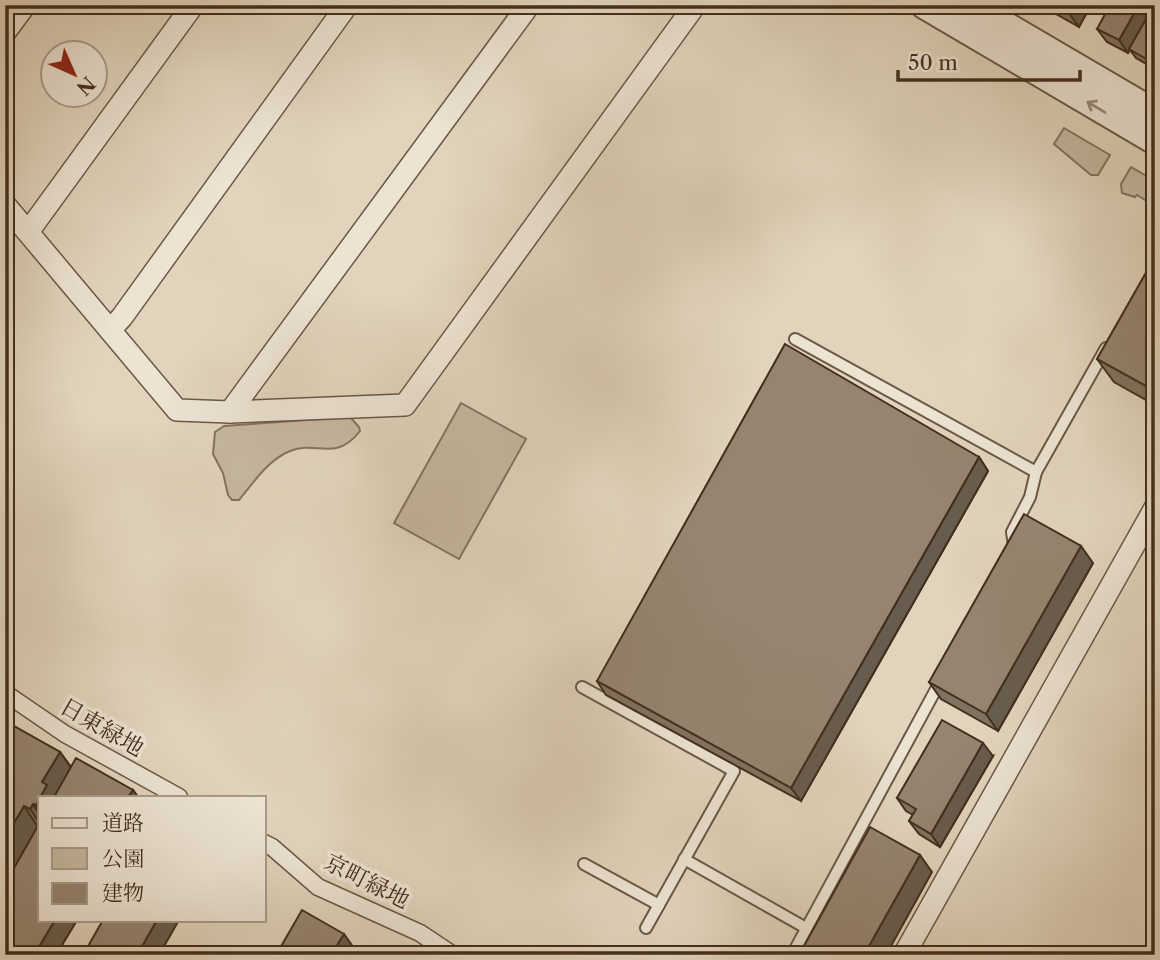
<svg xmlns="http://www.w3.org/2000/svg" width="1160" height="960" font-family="'Libre Caslon Text','Noto Serif JP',serif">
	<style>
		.green { fill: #c6b8a1; stroke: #84735f; stroke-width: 2 }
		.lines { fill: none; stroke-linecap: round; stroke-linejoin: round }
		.service-casing { stroke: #6a5845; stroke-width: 14 }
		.pedestrian-casing { stroke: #6a5845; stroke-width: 19 }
		.minor-casing { stroke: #6a5845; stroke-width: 24 }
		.tertiary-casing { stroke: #6a5845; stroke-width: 30 }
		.service { stroke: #ece3d3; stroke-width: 10 }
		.pedestrian { stroke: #ece3d3; stroke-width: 16 }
		.minor { stroke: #ece3d3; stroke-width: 21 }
		.tertiary { stroke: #ece3d3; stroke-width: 26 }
		.wall { fill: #807260; stroke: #432e1d; stroke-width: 2 }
		.shaded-wall { fill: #685c4e; stroke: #432e1d; stroke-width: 2 }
		.building { fill: #958470; stroke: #432e1d; stroke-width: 2 }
		.oneway { stroke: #988878 }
		.labels { text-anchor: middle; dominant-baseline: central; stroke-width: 7; stroke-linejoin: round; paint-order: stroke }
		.street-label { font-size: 23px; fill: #432e1d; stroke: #ece3d3 }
	</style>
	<rect width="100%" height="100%" fill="#e1d4bc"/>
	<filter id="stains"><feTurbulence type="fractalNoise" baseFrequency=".00286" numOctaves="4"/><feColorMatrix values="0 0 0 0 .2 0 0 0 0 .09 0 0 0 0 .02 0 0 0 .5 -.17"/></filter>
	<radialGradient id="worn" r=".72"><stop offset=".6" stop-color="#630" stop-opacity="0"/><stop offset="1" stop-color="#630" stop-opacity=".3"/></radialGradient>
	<g class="green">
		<polygon points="1064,128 1110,155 1098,175 1091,175 1054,144"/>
		<polygon points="1131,167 1155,181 1155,187 1152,191 1155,193 1155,206 1137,195 1135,197 1122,193 1121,184"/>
		<polygon points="461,403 526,439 459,559 394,523"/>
		<path d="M 350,417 L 359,427 L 360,431 C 335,463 317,440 290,451 C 268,460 254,482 239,500 L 232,500 L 228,495 L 223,473 L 213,454 L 215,432 L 224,426 Z"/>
	</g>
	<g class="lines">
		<defs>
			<g id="service">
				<polyline points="795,339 1036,472"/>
				<polyline points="1014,546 1012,532 1030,497 1036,472 1106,348"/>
				<polyline points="582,687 734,771 646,928"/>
				<polyline points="684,859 806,928"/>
				<polyline points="584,864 659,905"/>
				<polyline points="792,955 941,680"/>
			</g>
			<g id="pedestrian">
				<polyline points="5,693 65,734 179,797"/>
				<polyline points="264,843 272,847 318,887 420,933 453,955"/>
			</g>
			<g id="minor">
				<polyline points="5,32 25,5"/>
				<polyline points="5,205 177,410 230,412 405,405 695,5"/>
				<polyline points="28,232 193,5"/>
				<polyline points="110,330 122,317 347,5"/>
				<polyline points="230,412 529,5"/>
				<polyline points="904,955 1155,508"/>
			</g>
			<g id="tertiary">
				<polyline points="924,5 1155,141"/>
				<polyline points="971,5 1155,113"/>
			</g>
		</defs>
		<use href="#service" class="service-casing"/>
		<use href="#pedestrian" class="pedestrian-casing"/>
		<use href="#minor" class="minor-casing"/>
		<use href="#tertiary" class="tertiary-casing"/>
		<use href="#service" class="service"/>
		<use href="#pedestrian" class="pedestrian"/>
		<use href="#minor" class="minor"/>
		<use href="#tertiary" class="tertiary"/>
	</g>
	<g class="wall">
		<polygon points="1040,5 1091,5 1079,27"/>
		<polygon points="1155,5 1155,69 1136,58 1130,50 1128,53 1107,42 1097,29"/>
		<polygon points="1155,257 1155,405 1114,382 1097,359"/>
		<polygon points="979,457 988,471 801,801 606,695 597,681"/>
		<polygon points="1093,563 998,731 941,699 929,682"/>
		<polygon points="5,721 60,752 71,767 133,790 138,797 40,797 40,920 77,920 56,955 5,955"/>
		<polygon points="993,756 940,847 919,834 909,821 913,815 906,811 897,798"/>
	</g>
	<g class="shaded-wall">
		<polygon points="1063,5 1091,5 1079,27"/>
		<polygon points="1139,5 1155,5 1155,6 1128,53 1119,40"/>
		<polygon points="979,457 988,471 801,801 791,788"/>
		<polygon points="1081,546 1093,563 998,731 986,714"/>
		<polygon points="983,743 993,756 940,847 931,834"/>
		<polygon points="60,752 77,776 64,797 40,797 42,782"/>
		<polygon points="133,790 138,797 128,797"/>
		<polygon points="40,797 40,812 36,805"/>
		<polygon points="33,804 40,815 40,824 30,809"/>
		<polygon points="24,806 40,830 5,891 5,838"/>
		<polygon points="920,855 932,872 886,955 864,955"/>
		<polygon points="55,920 77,920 56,955 34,955"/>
		<polygon points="157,920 179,920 159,955 137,955"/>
		<polygon points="344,934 356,951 353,955 331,955"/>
	</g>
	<g class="building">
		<polygon points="1110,5 1139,5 1119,40 1097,29"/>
		<polygon points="1154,5 1155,5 1155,64 1129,49"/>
		<polygon points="1155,257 1155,391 1097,359"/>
		<polygon points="785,344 979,457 791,788 597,681"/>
		<polygon points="1024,514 1081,546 986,714 929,682"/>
		<polygon points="942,720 983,743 931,834 909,821 916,809 897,798"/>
		<polygon points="5,721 60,752 42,782 47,785 36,805 33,804 30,809 24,806 5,838"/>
		<polygon points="76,758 133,790 128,797 54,797"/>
		<polygon points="40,822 40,920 55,920 34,955 5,955 5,884"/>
		<polygon points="870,827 920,855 864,955 799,955"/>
		<polygon points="302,910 344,934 331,955 276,955"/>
		<polygon points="103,920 157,920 137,955 83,955"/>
	</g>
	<defs><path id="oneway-shaft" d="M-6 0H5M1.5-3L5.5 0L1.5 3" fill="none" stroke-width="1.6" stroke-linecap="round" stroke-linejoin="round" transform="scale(1.75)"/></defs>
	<use class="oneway" href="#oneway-shaft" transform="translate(1096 107) rotate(-149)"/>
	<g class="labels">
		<g class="street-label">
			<text transform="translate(102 727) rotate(30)">日東緑地</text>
			<text transform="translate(367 881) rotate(27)">京町緑地</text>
		</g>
	</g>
	<rect width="1160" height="960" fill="none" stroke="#e1d4bc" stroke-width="28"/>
	<rect x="7" y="7" width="1146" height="946" fill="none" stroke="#432e1d" stroke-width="3.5"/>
	<rect x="14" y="14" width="1132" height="932" fill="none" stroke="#432e1d" stroke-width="2"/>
	<rect x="38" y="796" width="228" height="126" fill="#ece3d3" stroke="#a89b8a" stroke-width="2"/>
	<rect x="52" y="818" width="35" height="10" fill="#ece3d3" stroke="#a89b8a" stroke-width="2"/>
	<text x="102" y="830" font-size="21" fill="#432e1d">道路</text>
	<rect x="52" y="848" width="35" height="21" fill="#c6b8a1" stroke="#a89b8a" stroke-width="2"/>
	<text x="102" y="866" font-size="21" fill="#432e1d">公園</text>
	<rect x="52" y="883" width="35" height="21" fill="#958470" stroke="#a89b8a" stroke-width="2"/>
	<text x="102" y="900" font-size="21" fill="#432e1d">建物</text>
	<g transform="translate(74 74) rotate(135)"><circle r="33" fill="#ece3d3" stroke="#a89b8a" stroke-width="2"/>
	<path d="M0-5L12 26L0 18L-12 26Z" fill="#8f2418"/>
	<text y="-10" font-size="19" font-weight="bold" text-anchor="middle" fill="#432e1d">N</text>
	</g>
	<path d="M898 70v10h182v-10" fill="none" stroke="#432e1d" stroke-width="3.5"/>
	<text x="908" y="70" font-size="21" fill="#432e1d" stroke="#ece3d3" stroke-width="5" paint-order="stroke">50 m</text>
	<rect width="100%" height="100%" filter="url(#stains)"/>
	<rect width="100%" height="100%" fill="url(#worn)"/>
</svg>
